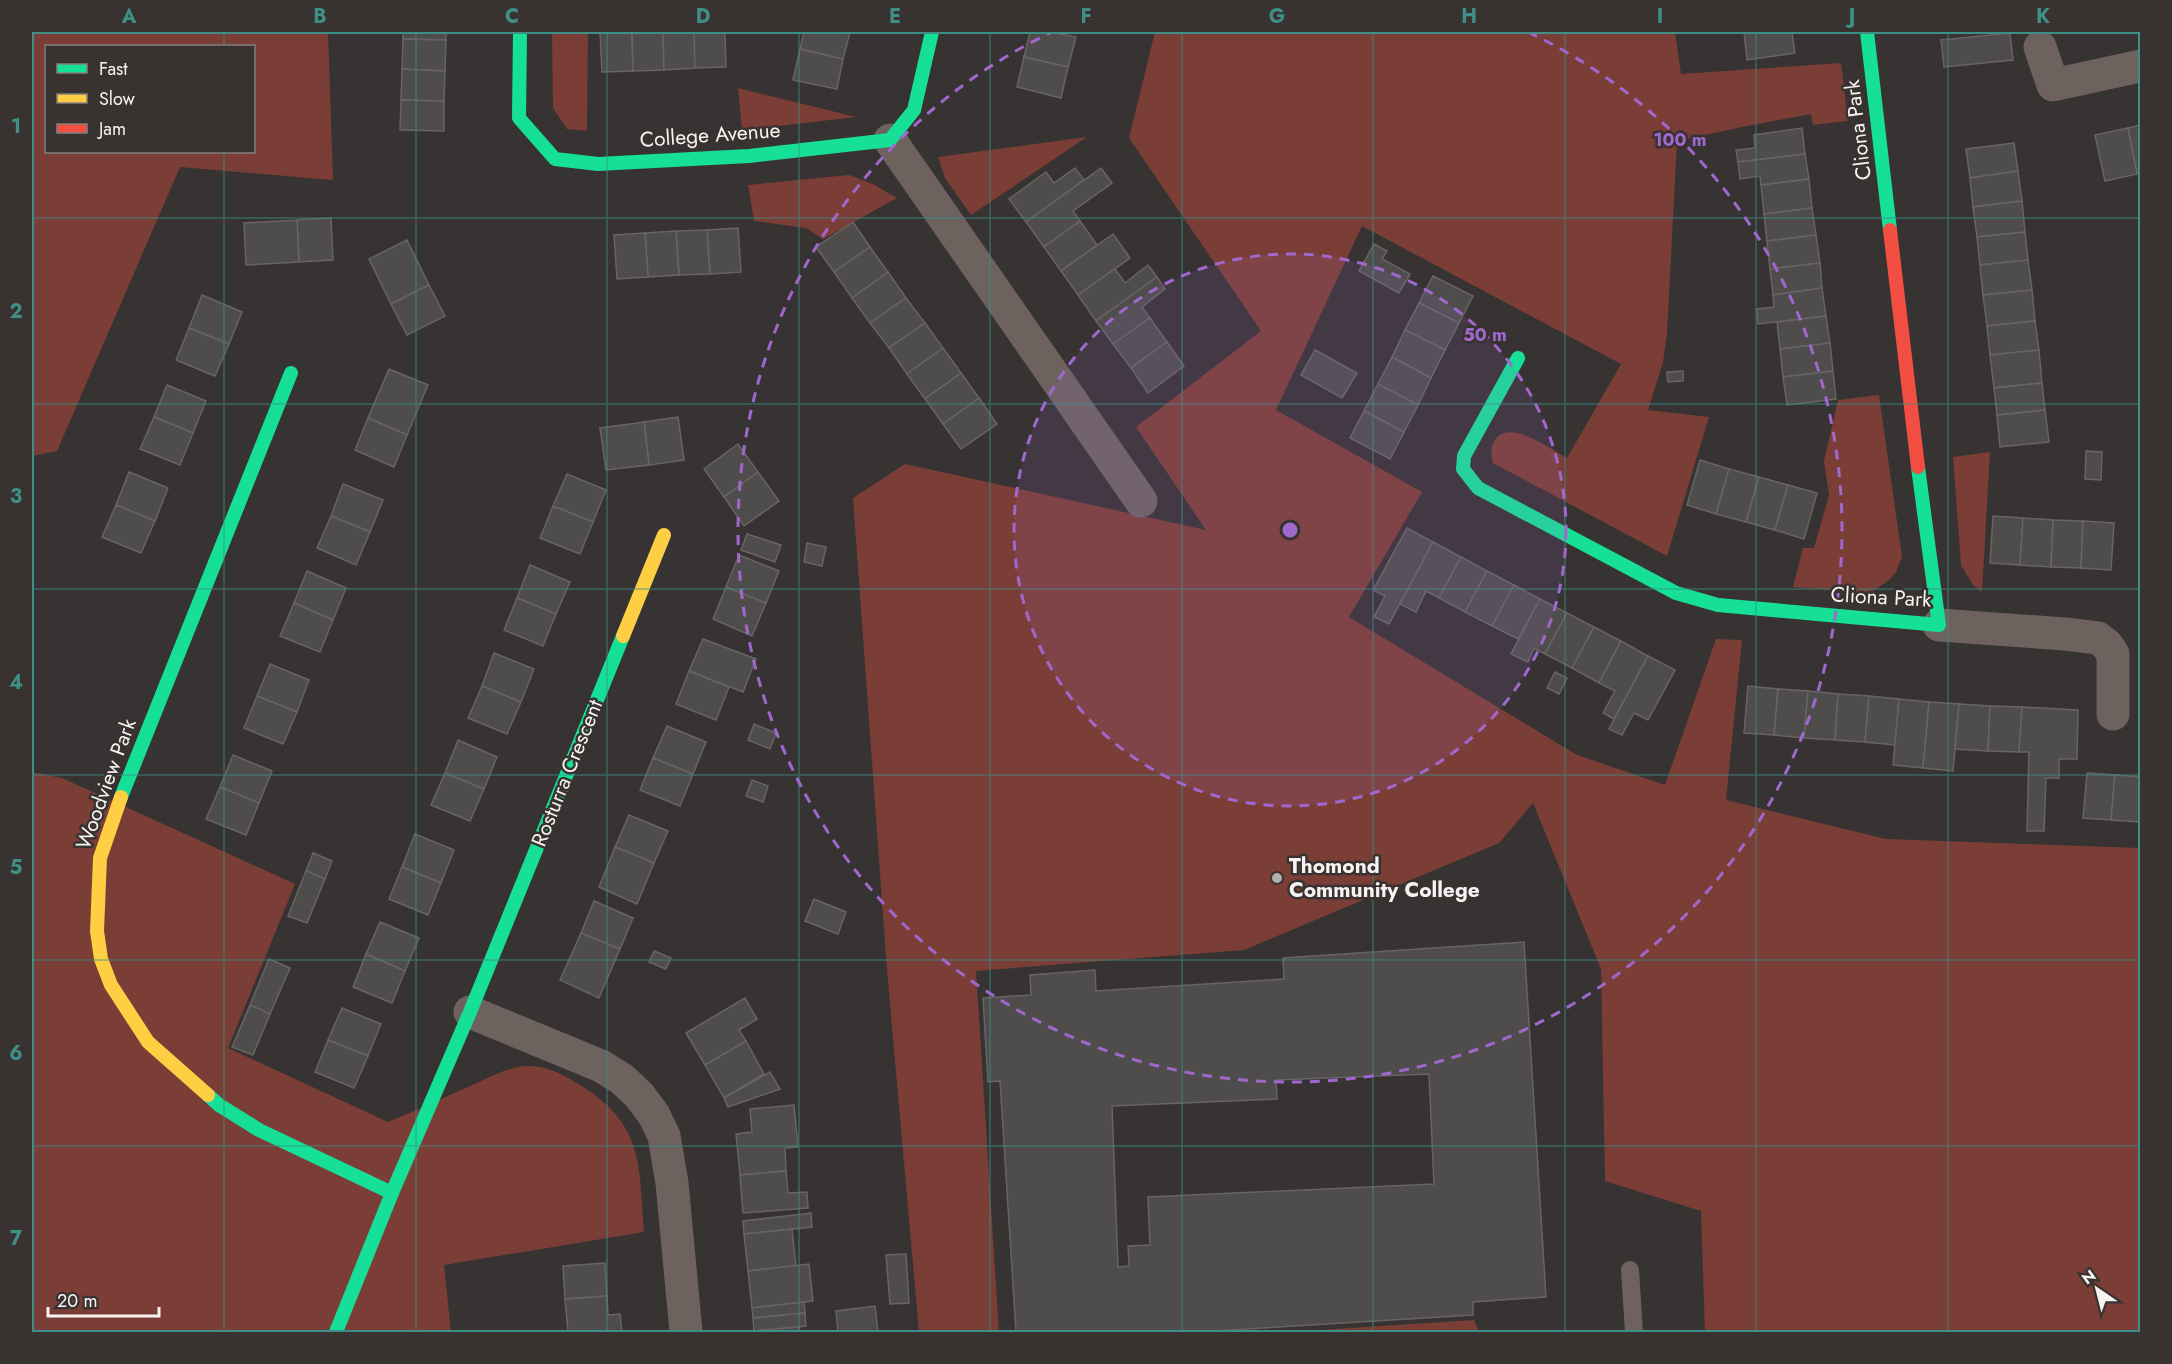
<svg xmlns="http://www.w3.org/2000/svg" width="2172" height="1364" font-family="Jost,sans-serif">
	<style>
		.green { fill: #7b3e36; fill-rule: evenodd }
		.building { fill: #4f4d4b; stroke: #686464; stroke-width: 1.5; fill-rule: evenodd }
		.lines { fill: none; stroke-linecap: round; stroke-linejoin: round }
		.lane { stroke: #6e625f; stroke-width: 18 }
		.street { stroke: #6e625f; stroke-width: 33 }
		.fast { stroke: #16e098; stroke-width: 14 }
		.slow { stroke: #ffcf43; stroke-width: 14 }
		.jam { stroke: #f24e42; stroke-width: 14 }
		.grid { fill: none; stroke: #3d8f88; stroke-width: 1.5; stroke-opacity: 0.55 }
		.ring { fill: none; stroke: #a068ce; stroke-width: 3; stroke-dasharray: 10 8 }
		.poi-dot { fill: #b4b0af; stroke: #383231; stroke-width: 2 }
		.labels { text-anchor: middle; dominant-baseline: central; stroke-width: 5; stroke-linejoin: round; paint-order: stroke }
		.street-label { font-size: 21px; fill: #f7f3f2; stroke: #383231 }
		.poi-label { font-size: 21px; font-weight: bold; fill: #f7f3f2; stroke: #383231; text-anchor: start }
		.centre { fill: #a068ce; stroke: #383231; stroke-width: 3 }
		.ring-label { font-size: 18px; text-anchor: middle; font-weight: bold; fill: #a068ce; stroke: #383231; stroke-width: 5; stroke-linejoin: round; paint-order: stroke }
		.neatline { fill: none; stroke: #3d8f88; stroke-width: 2 }
		.grid-label { font-size: 20px; text-anchor: middle; font-weight: bold; fill: #3d8f88 }
	</style>
	<rect width="100%" height="100%" fill="#373332"/>
	<g class="green">
		<path d="M 32,32 L 328,32 L 333,180 L 180,167 L 57,451 L 32,456 ZM 46,46 L 254,46 L 254,152 L 46,152 Z"/>
		<polygon points="552,32 588,32 587,131 567,129 553,108"/>
		<path d="M 1155,32 L 1675,32 L 1681,74 L 1841,63 L 1848,121 L 1813,125 L 1811,114 L 1742,127 L 1677,141 L 1667,333 L 1663,362 L 1648,410 L 1709,417 L 1667,556 L 1493,463 C 1491,455 1490,447 1495,440 C 1510,418 1550,449 1567,458 L 1621,364 L 1362,226 L 1276,410 L 1422,492 L 1349,617 L 1577,755 L 1665,785 L 1716,639 L 1742,640 L 1726,800 L 1886,839 L 2140,848 L 2140,1332 L 1705,1332 L 1701,1211 L 1605,1181 L 1601,969 L 1533,803 L 1499,843 L 1244,950 L 976,971 L 999,1332 L 919,1332 L 887,970 L 853,498 L 905,464 L 1206,530 L 1136,427 L 1261,331 L 1129,138 Z"/>
		<polygon points="738,88 856,117 742,130"/>
		<polygon points="1087,137 971,215 945,178 938,157"/>
		<polygon points="849,175 873,184 897,198 823,239 806,228 754,221 748,185"/>
		<polygon points="1879,395 1902,557 1896,572 1889,580 1870,593 1793,587 1803,548 1814,548 1829,495 1824,461 1838,400"/>
		<polygon points="1990,452 1982,592 1973,585 1961,565 1953,457"/>
		<path d="M 32,772 L 62,778 L 295,884 L 228,1048 L 388,1122 C 415,1111 441,1099 468,1087 C 487,1079 508,1066 529,1066 C 548,1066 564,1075 580,1085 C 644,1124 639,1165 644,1232 L 444,1265 L 451,1332 L 32,1332 Z"/>
		<polygon points="1474,1320 1479,1332 1289,1332"/>
	</g>
	<g class="building">
		<polygon points="403,32 446,32 446,40 403,39"/>
		<polygon points="600,32 632,32 633,71 602,72"/>
		<polygon points="632,32 663,32 664,70 633,71"/>
		<polygon points="663,32 694,32 695,68 664,70"/>
		<polygon points="694,32 725,32 726,67 695,68"/>
		<polygon points="804,32 850,32 843,59 800,49"/>
		<polygon points="1030,32 1051,32 1076,37 1068,67 1024,57"/>
		<polygon points="1744,32 1792,32 1795,53 1747,60"/>
		<polygon points="2010,33 2013,60 1944,67 1941,40"/>
		<polygon points="403,39 446,40 445,71 402,69"/>
		<polygon points="800,49 843,59 837,89 793,80"/>
		<polygon points="1024,57 1068,67 1061,98 1017,87"/>
		<polygon points="402,69 445,71 444,101 401,100"/>
		<polygon points="401,100 444,101 444,131 400,130"/>
		<polygon points="2140,125 2140,174 2137,174 2128,128"/>
		<polygon points="1802,128 1805,154 1738,162 1736,150 1755,148 1754,135"/>
		<polygon points="2128,128 2137,174 2105,181 2095,135"/>
		<polygon points="2014,143 2018,171 1970,178 1966,149"/>
		<polygon points="1805,154 1809,179 1761,185 1760,176 1740,179 1738,162"/>
		<polygon points="1075,168 1084,180 1026,222 1009,199 1046,172 1054,183"/>
		<polygon points="1101,168 1112,183 1073,211 1080,221 1044,247 1026,222"/>
		<polygon points="2018,171 2022,201 1973,207 1970,178"/>
		<polygon points="1809,179 1812,208 1764,214 1761,185"/>
		<polygon points="2022,201 2025,232 1977,237 1973,207"/>
		<polygon points="1812,208 1816,235 1767,241 1764,214"/>
		<polygon points="331,218 333,260 299,262 297,220"/>
		<polygon points="297,220 299,262 246,265 244,223"/>
		<polygon points="1080,221 1097,245 1061,271 1044,247"/>
		<polygon points="853,222 870,247 834,272 816,247"/>
		<polygon points="738,228 741,272 710,274 707,230"/>
		<polygon points="707,230 710,274 679,275 676,231"/>
		<polygon points="676,231 679,275 648,277 645,233"/>
		<polygon points="2025,232 2028,260 1980,265 1977,237"/>
		<polygon points="645,233 648,277 617,279 614,235"/>
		<polygon points="1113,234 1130,258 1078,295 1061,271"/>
		<polygon points="1816,235 1820,263 1770,269 1767,241"/>
		<polygon points="407,240 429,285 391,304 369,259"/>
		<polygon points="1374,244 1387,251 1382,259 1410,274 1399,293 1359,271"/>
		<polygon points="870,247 888,272 852,298 834,272"/>
		<polygon points="2028,260 2032,290 1983,295 1980,265"/>
		<polygon points="1820,263 1822,288 1773,295 1770,269"/>
		<polygon points="1148,265 1157,277 1096,321 1078,295 1115,269 1125,283"/>
		<polygon points="888,272 906,298 870,323 852,298"/>
		<polygon points="1433,276 1473,296 1459,323 1419,303"/>
		<polygon points="1157,277 1165,289 1142,307 1150,318 1113,344 1096,321"/>
		<polygon points="429,285 445,316 407,335 391,304"/>
		<polygon points="1822,288 1826,316 1758,324 1757,309 1774,307 1773,295"/>
		<polygon points="2032,290 2035,321 1987,326 1983,295"/>
		<polygon points="202,295 242,312 229,344 189,328"/>
		<polygon points="906,298 925,323 889,348 870,323"/>
		<polygon points="1419,303 1459,323 1445,350 1405,330"/>
		<polygon points="1826,316 1830,343 1780,349 1777,322"/>
		<polygon points="1150,318 1167,342 1131,368 1113,344"/>
		<polygon points="2035,321 2039,350 1990,355 1987,326"/>
		<polygon points="925,323 943,348 907,374 889,348"/>
		<polygon points="189,328 229,344 215,376 176,360"/>
		<polygon points="1405,330 1445,350 1431,378 1392,357"/>
		<polygon points="1167,342 1184,366 1148,393 1131,368"/>
		<polygon points="1830,343 1833,371 1783,377 1780,349"/>
		<polygon points="943,348 961,373 925,399 907,374"/>
		<polygon points="1315,350 1357,373 1342,398 1301,375"/>
		<polygon points="2039,350 2042,383 1994,388 1990,355"/>
		<polygon points="1392,357 1431,378 1418,405 1378,384"/>
		<polygon points="389,369 428,385 407,435 368,418"/>
		<polygon points="1683,371 1683,381 1668,382 1667,372"/>
		<polygon points="1833,371 1836,399 1787,405 1783,377"/>
		<polygon points="961,373 979,398 943,424 925,399"/>
		<polygon points="2042,383 2045,410 1997,415 1994,388"/>
		<polygon points="1378,384 1418,405 1404,432 1364,411"/>
		<polygon points="167,385 206,401 193,433 154,417"/>
		<polygon points="979,398 997,424 961,449 943,424"/>
		<polygon points="2045,410 2049,442 2000,447 1997,415"/>
		<polygon points="1364,411 1404,432 1390,459 1350,438"/>
		<polygon points="154,417 193,433 180,465 140,449"/>
		<polygon points="678,417 684,460 649,465 644,422"/>
		<polygon points="368,418 407,435 394,467 355,450"/>
		<polygon points="644,422 649,465 606,470 600,428"/>
		<polygon points="738,444 758,472 724,497 704,469"/>
		<polygon points="2086,451 2102,452 2101,480 2085,479"/>
		<polygon points="1700,460 1729,469 1716,514 1687,505"/>
		<polygon points="1729,469 1759,477 1746,522 1716,514"/>
		<polygon points="129,472 168,488 155,521 116,505"/>
		<polygon points="758,472 779,501 744,526 724,497"/>
		<polygon points="567,474 606,490 593,522 553,506"/>
		<polygon points="1759,477 1788,485 1775,530 1746,522"/>
		<polygon points="343,484 383,500 370,532 331,516"/>
		<polygon points="1788,485 1817,493 1804,539 1775,530"/>
		<polygon points="116,505 155,521 141,553 102,537"/>
		<polygon points="553,506 593,522 580,554 540,538"/>
		<polygon points="331,516 370,532 356,565 317,548"/>
		<polygon points="1993,516 2023,518 2020,565 1990,563"/>
		<polygon points="2023,518 2053,520 2051,567 2020,565"/>
		<polygon points="2053,520 2083,521 2081,568 2051,567"/>
		<polygon points="2083,521 2114,523 2111,570 2081,568"/>
		<polygon points="1407,528 1433,542 1389,624 1374,617 1385,596 1373,590"/>
		<polygon points="747,534 781,545 775,562 741,550"/>
		<polygon points="1433,542 1461,557 1439,598 1426,591 1416,612 1400,604"/>
		<polygon points="807,543 826,547 822,566 804,562"/>
		<polygon points="739,555 779,571 766,603 726,587"/>
		<polygon points="1461,557 1487,571 1465,612 1439,598"/>
		<polygon points="530,565 570,582 556,614 517,598"/>
		<polygon points="307,571 346,588 333,620 294,603"/>
		<polygon points="1487,571 1514,585 1492,626 1465,612"/>
		<polygon points="1514,585 1540,599 1518,639 1492,626"/>
		<polygon points="726,587 766,603 752,636 713,619"/>
		<polygon points="517,598 556,614 543,646 504,630"/>
		<polygon points="1540,599 1567,613 1545,654 1534,648 1528,662 1511,654"/>
		<polygon points="294,603 333,620 320,652 280,636"/>
		<polygon points="1567,613 1594,627 1572,668 1545,654"/>
		<polygon points="1594,627 1621,641 1599,683 1572,668"/>
		<polygon points="703,639 756,659 743,692 689,671"/>
		<polygon points="1621,641 1648,656 1614,719 1603,713 1615,691 1599,683"/>
		<polygon points="494,653 534,669 521,702 482,686"/>
		<polygon points="1648,656 1675,670 1648,720 1634,713 1622,735 1609,729"/>
		<polygon points="270,664 309,680 297,712 257,696"/>
		<polygon points="689,671 729,687 716,720 676,704"/>
		<polygon points="1555,672 1567,678 1559,694 1547,688"/>
		<polygon points="482,686 521,702 507,734 468,718"/>
		<polygon points="1748,686 1778,689 1774,735 1744,733"/>
		<polygon points="1778,689 1808,691 1804,738 1774,735"/>
		<polygon points="1808,691 1838,694 1835,740 1804,738"/>
		<polygon points="1838,694 1869,696 1865,742 1835,740"/>
		<polygon points="257,696 297,712 283,744 244,728"/>
		<polygon points="1869,696 1899,699 1895,745 1865,742"/>
		<polygon points="1899,699 1929,702 1923,768 1893,765"/>
		<polygon points="1929,702 1959,704 1953,771 1923,768"/>
		<polygon points="1959,704 1990,706 1988,751 1955,749"/>
		<polygon points="1990,706 2022,707 2019,752 1988,751"/>
		<polygon points="2022,707 2078,710 2077,759 2059,759 2059,778 2046,778 2044,831 2027,831 2029,752 2019,752"/>
		<polygon points="754,724 776,733 770,749 748,740"/>
		<polygon points="667,726 706,742 693,774 653,758"/>
		<polygon points="458,740 497,757 484,789 445,773"/>
		<polygon points="233,755 272,771 259,803 220,787"/>
		<polygon points="653,758 693,774 680,806 640,790"/>
		<polygon points="445,773 484,789 470,821 431,805"/>
		<polygon points="2087,773 2115,775 2111,820 2083,818"/>
		<polygon points="2115,775 2140,777 2139,822 2111,820"/>
		<polygon points="752,780 768,786 763,802 746,796"/>
		<polygon points="220,787 259,803 246,835 206,819"/>
		<polygon points="629,815 668,831 654,863 615,847"/>
		<polygon points="415,834 454,850 441,883 402,867"/>
		<polygon points="615,847 654,863 637,904 599,887"/>
		<polygon points="313,853 332,861 325,879 306,871"/>
		<polygon points="402,867 441,883 428,915 389,899"/>
		<polygon points="306,871 325,879 307,923 288,916"/>
		<polygon points="814,899 846,912 838,934 805,921"/>
		<polygon points="594,901 633,918 620,949 581,933"/>
		<polygon points="380,922 419,938 405,971 366,954"/>
		<polygon points="581,933 620,949 599,998 560,980"/>
		<path d="M 1524,942 L 1546,1297 L 1473,1302 L 1473,1315 L 1198,1332 L 1016,1332 L 1000,1081 L 988,1082 L 983,998 L 1031,995 L 1030,975 L 1095,970 L 1096,991 L 1284,979 L 1283,958 ZM 1429,1074 L 1434,1184 L 1148,1197 L 1150,1245 L 1128,1246 L 1129,1266 L 1118,1267 L 1112,1106 L 1277,1099 L 1276,1080 Z"/>
		<polygon points="654,951 671,958 666,969 649,962"/>
		<polygon points="366,954 405,971 392,1003 353,987"/>
		<polygon points="269,959 290,968 270,1014 250,1005"/>
		<polygon points="745,998 757,1019 739,1030 746,1041 705,1065 686,1033"/>
		<polygon points="250,1005 270,1014 253,1055 232,1047"/>
		<polygon points="342,1008 381,1024 368,1056 328,1040"/>
		<polygon points="328,1040 368,1056 354,1088 315,1072"/>
		<polygon points="746,1041 764,1074 724,1098 705,1065"/>
		<polygon points="770,1072 780,1089 728,1107 724,1098"/>
		<polygon points="794,1105 798,1147 785,1148 786,1171 740,1175 736,1134 752,1132 750,1109"/>
		<polygon points="786,1171 788,1193 807,1192 808,1208 743,1213 740,1175"/>
		<polygon points="811,1213 812,1227 744,1234 743,1221"/>
		<polygon points="792,1229 796,1266 748,1271 744,1234"/>
		<polygon points="906,1254 909,1303 890,1304 886,1255"/>
		<polygon points="605,1263 607,1296 565,1299 563,1266"/>
		<polygon points="809,1264 813,1301 752,1308 748,1271"/>
		<polygon points="607,1296 608,1315 620,1314 622,1332 568,1332 565,1299"/>
		<polygon points="804,1302 805,1313 753,1318 752,1308"/>
		<polygon points="875,1306 878,1332 838,1332 836,1311"/>
		<polygon points="805,1313 806,1326 754,1331 753,1318"/>
		<polygon points="799,1327 800,1332 754,1332 754,1331"/>
	</g>
	<g class="lines">
		<polyline class="lane" points="1630,1270 1634,1332"/>
		<g class="street">
			<polyline points="2040,47 2053,85 2140,66"/>
			<polyline points="890,140 1141,501"/>
			<polyline points="1939,625 2065,634 2098,638 2107,645 2113,654 2113,714"/>
			<polyline points="470,1012 601,1066 622,1079 639,1095 654,1115 664,1136 672,1183 686,1332"/>
		</g>
		<g class="fast">
			<polyline points="520,32 519,118 555,159 598,164 749,156 890,140 914,110 932,32"/>
			<polyline points="1867,32 1890,230"/>
			<polyline points="1518,358 1464,456 1463,469 1478,488 1676,593 1718,605 1939,625 1918,467"/>
			<polyline points="121,797 291,373"/>
			<polyline points="208,1095 219,1105 259,1130 392,1193"/>
			<polyline points="336,1332 392,1193 470,1012 623,636"/>
		</g>
		<g class="slow">
			<polyline points="623,636 664,535"/>
			<polyline points="121,797 100,858 97,931 101,959 111,985 148,1042 208,1095"/>
		</g>
		<polyline class="jam" points="1890,230 1918,467"/>
	</g>
	<path class="grid" d="M 224,32 L 224,46M 416,32 L 416,1332M 607,32 L 607,1332M 799,32 L 799,1332M 990,32 L 990,1332M 1182,32 L 1182,1332M 1373,32 L 1373,1332M 1565,32 L 1565,1332M 1756,32 L 1756,1332M 1948,32 L 1948,1332M 224,152 L 224,1332M 32,218 L 2140,218M 32,404 L 2140,404M 32,589 L 2140,589M 32,775 L 2140,775M 32,960 L 2140,960M 32,1146 L 2140,1146"/>
	<circle cx="1290" cy="530" r="276" fill="#a068ce" fill-opacity=".12"/>
	<g class="ring">
		<circle cx="1290" cy="530" r="276"/>
		<path d="M1528 32A552 552 0 1 1 1052 32"/>
	</g>
	<circle class="poi-dot" cx="1277" cy="878" r="6"/>
	<g class="labels">
		<g class="street-label">
			<text transform="translate(1858 130) rotate(-97)">Cliona Park</text>
			<text transform="translate(710 135) rotate(-4)">College Avenue</text>
			<text transform="translate(1881 597) rotate(3)">Cliona Park</text>
			<text transform="translate(567 773) rotate(-68)">Rosturra Crescent</text>
			<text transform="translate(106 784) rotate(-70)">Woodview Park</text>
		</g>
		<g class="poi-label">
			<text x="1289" y="866">Thomond<tspan x="1289" dy="24">Community College</tspan></text>
		</g>
	</g>
	<circle cx="1290" cy="530" r="9" class="centre"/>
	<g class="ring-label">
		<text x="1680" y="146">100 m</text>
		<text x="1485" y="341">50 m</text>
	</g>
	<rect width="2172" height="1364" fill="none" stroke="#383231" stroke-width="66"/>
	<rect x="45" y="45" width="210" height="108" fill="#383231" stroke="#847f7e" stroke-width="1.5"/>
	<rect x="57" y="64" width="30" height="9" fill="#16e098" stroke="#847f7e" stroke-width="1.5"/>
	<text x="99" y="75" font-size="18" fill="#f7f3f2">Fast</text>
	<rect x="57" y="94" width="30" height="9" fill="#ffcf43" stroke="#847f7e" stroke-width="1.5"/>
	<text x="99" y="105" font-size="18" fill="#f7f3f2">Slow</text>
	<rect x="57" y="124" width="30" height="9" fill="#f24e42" stroke="#847f7e" stroke-width="1.5"/>
	<text x="99" y="135" font-size="18" fill="#f7f3f2">Jam</text>
	<g transform="translate(2097 1289) rotate(325)" stroke="#383231" stroke-width="4.5" paint-order="stroke">
	<path d="M0-4.5L10 22L0 15L-10 22Z" fill="#f7f3f2"/>
	<text y="-9" font-size="16" font-weight="bold" text-anchor="middle" fill="#f7f3f2">N</text>
	</g>
	<path d="M48 1307v9h111v-9" fill="none" stroke="#f7f3f2" stroke-width="3"/>
	<text x="57" y="1307" font-size="18" fill="#f7f3f2" stroke="#383231" stroke-width="4.5" paint-order="stroke">20 m</text>
	<rect x="33" y="33" width="2106" height="1298" class="neatline"/>
	<g class="grid-label">
		<text x="129" y="23">A</text>
		<text x="320" y="23">B</text>
		<text x="512" y="23">C</text>
		<text x="703" y="23">D</text>
		<text x="895" y="23">E</text>
		<text x="1086" y="23">F</text>
		<text x="1277" y="23">G</text>
		<text x="1469" y="23">H</text>
		<text x="1660" y="23">I</text>
		<text x="1852" y="23">J</text>
		<text x="2043" y="23">K</text>
		<text x="16" y="133">1</text>
		<text x="16" y="318">2</text>
		<text x="16" y="503">3</text>
		<text x="16" y="689">4</text>
		<text x="16" y="874">5</text>
		<text x="16" y="1060">6</text>
		<text x="16" y="1245">7</text>
	</g>
</svg>
